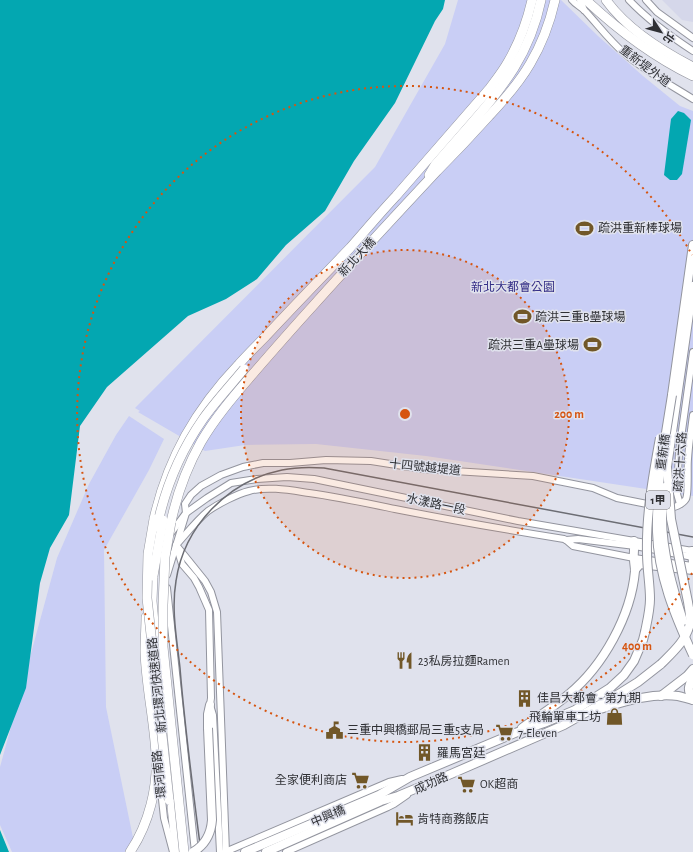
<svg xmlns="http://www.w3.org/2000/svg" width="693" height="852" font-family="'Alegreya Sans','Noto Sans TC',sans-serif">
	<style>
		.built { fill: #d5d7ea }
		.green { fill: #c9cef5 }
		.water { fill: #03a7b1 }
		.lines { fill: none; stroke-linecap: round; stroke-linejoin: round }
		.minor-casing { stroke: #93959f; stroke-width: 8 }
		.major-casing { stroke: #93959f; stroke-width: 10 }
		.highway-casing { stroke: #93959f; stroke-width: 10 }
		.minor { stroke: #fff; stroke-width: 6 }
		.major { stroke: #fff; stroke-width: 8 }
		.highway { stroke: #fff; stroke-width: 9 }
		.rail { stroke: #6c6d74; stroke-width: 1.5 }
		.major-bridge-casing { stroke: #93959f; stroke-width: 10; stroke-linecap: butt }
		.highway-bridge-casing { stroke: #93959f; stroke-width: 10; stroke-linecap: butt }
		.major-bridge { stroke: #fff; stroke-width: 8 }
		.highway-bridge { stroke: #fff; stroke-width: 9 }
		.ring { fill: none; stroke: #d65510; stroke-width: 2; stroke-dasharray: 2 4 }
		.labels { text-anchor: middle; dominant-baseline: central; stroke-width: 3; stroke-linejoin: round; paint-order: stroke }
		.shield { fill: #e0e2ed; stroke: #64656c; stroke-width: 1 }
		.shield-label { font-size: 11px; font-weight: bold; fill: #2f3034 }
		.street-label { font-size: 12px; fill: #2f3034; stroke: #e0e2ed }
		.poi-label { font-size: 12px; fill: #2f3034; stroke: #e0e2ed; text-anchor: start }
		.park-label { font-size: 12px; fill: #352f87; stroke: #e0e2ed }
		.centre { fill: #d65510; stroke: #e0e2ed; stroke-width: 2 }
		.ring-label { font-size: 12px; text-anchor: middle; font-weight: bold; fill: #d65510; stroke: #e0e2ed; stroke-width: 3; stroke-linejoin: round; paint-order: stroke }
	</style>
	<rect width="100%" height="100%" fill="#e0e2ed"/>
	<polygon class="built" points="662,0 693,0 693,22 682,20"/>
	<g class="green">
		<polygon points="458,0 561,0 598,36 643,76 680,106 693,111 693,496 426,456 316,444 245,445 205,451 138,412 140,411 135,408 375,167 445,44"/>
		<polygon points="129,416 164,439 149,470 104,550 106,707 136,852 12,852 0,825 0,767 57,558 89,484 116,435"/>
	</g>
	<g class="water">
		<polygon points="0,0 445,0 443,9 435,21 395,103 354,161 325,211 286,245 257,279 226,299 188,316 107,387 80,426 69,515 50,548 40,583 26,688 0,755"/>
		<polygon points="678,111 684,113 691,120 682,174 677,180 670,180 664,175 671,119"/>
		<polygon points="0,830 9,852 0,852"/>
	</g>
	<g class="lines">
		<defs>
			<g id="minor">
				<path d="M 572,0 C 576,5 582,7 586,12 C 598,25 610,41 624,53 C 645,71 669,84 693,99"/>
				<polyline points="580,0 584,10"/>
				<path d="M 629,0 C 648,20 670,36 693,51"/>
				<polyline points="646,0 657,12 693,38"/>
				<polyline points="680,504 677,494 679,452 693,352"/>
				<path d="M 667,508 C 673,509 683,504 686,499 C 689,493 687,467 688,459 C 689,444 691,430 693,415"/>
				<polyline points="171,533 186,513 207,498 231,483 257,479 287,477 314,479 518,521 693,551"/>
				<polyline points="566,540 578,539 635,546 693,557"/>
				<path d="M 177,544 C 187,533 196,521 208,511 C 218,504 237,494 249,491 C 268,486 289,490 309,493 C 338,497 366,503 395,509 C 451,520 508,530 564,539 L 566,540 L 573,546 L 634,558 L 693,566"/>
				<polyline points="176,545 205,581 211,592 217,612 226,852"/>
				<polyline points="178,551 182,564 194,578 199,587 209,610 211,698 210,705 213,715 220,852"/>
				<polyline points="167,575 186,513 185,504 191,495 201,486 221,475 243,467 263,463 290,463 326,460 371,461 422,469 533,476 593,488 617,498 652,505"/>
				<polyline points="167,588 195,852"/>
				<polyline points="159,771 164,818 173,852"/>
				<polyline points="225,852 389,782 402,779"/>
				<polyline points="286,852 388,807 394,804 407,795"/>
			</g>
			<g id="major">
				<polyline points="672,395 693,245"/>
				<polyline points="667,467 693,286"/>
				<polyline points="692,551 693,563"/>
				<polyline points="635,570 640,564 693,570"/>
				<polyline points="661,696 687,676 693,669"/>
				<path d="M 693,700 C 687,690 688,687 693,677"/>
				<path d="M 600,709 C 626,701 651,693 678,696 C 683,697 688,699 693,700"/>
				<polyline points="208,728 208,714 210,705"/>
				<path d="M 522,728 C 537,717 554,707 569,694 C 603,666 631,616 635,571 C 635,567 634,563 634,559 C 633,553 635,547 634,541"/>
				<polyline points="245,852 379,795 410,777 515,733 544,723 575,710 610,688 624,675 634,661 643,640 645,632"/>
				<polyline points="266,852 381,801 398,796 451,774 564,725 622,692 638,682 661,664"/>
			</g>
			<g id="highway">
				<path d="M 586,0 C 618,30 654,57 693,76"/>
				<path d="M 606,0 C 626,28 662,51 693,67"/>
				<path d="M 429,175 L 435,165 C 462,133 492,103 514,68 C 527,47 536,24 541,0"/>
				<path d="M 154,519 C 168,458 196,409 239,364 C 248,354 257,345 266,336 C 294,306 322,277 350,248 C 365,231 380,213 396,196 C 427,160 459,124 490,88 C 496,80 503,71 508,62 C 519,43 527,22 532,0"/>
				<path d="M 171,522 C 177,494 187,467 201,442 C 215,418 233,397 251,376 C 271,353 291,330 312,307 C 353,261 395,216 437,171 C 455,153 472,135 489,116 C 504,100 519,83 530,64 C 542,44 550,22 555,0"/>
				<polyline points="153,576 152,601 155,634"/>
				<polyline points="169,758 176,813"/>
				<polyline points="172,807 177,852"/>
				<path d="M 130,852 C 149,824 158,787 156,754 C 154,719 146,685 145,651 C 145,640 146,628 146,617"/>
			</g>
		</defs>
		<use href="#minor" class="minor-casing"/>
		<use href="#major" class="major-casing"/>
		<use href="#highway" class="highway-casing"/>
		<use href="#minor" class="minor"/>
		<use href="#major" class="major"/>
		<use href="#highway" class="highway"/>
		<path class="rail" d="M 201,852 C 193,791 185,730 180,668 C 177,640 171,610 176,581 C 184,526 228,481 282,470 C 296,467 310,467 324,468 L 693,537"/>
		<defs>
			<g id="major-bridge">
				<path d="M 672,395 C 665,440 656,486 657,532 C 658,575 675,616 693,655"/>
				<path d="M 665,487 C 664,498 662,508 662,518 C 662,552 673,589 683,621"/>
				<path d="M 645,632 C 647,622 650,610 650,599 C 650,584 647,569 647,553 C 646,515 653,476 660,438"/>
				<path d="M 661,664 C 672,653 687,640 690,623 C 691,616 689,609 688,602 L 671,519 L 667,467"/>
				<path d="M 193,852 C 205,845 211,834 212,820 L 208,728"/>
			</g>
			<g id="highway-bridge">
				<polyline points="154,519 148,554 147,598 169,800"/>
				<polyline points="171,522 165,557 163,605 163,647 184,852"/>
				<path d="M 157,527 C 165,488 180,452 203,419 C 215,402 230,386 244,369"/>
				<polyline points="153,576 163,520"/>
			</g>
		</defs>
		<use href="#major-bridge" class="major-bridge-casing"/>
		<use href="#highway-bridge" class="highway-bridge-casing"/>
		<use href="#major-bridge" class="major-bridge"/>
		<use href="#highway-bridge" class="highway-bridge"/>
	</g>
	<circle cx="405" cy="414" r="164" fill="#d65510" fill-opacity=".12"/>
	<g class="ring">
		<circle cx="405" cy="414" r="164"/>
		<path d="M692 573A328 328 0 1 1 692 255"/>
	</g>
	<defs>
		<symbol id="stadium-bare" viewBox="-9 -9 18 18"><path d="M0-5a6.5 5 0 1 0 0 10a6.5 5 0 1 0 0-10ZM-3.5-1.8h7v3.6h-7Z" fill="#715728" stroke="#e0e2ed" stroke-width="2.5" paint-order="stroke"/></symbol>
		<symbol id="restaurant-bare" viewBox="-9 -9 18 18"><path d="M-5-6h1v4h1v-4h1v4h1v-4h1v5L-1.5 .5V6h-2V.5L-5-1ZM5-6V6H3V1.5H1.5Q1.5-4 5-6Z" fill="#715728" stroke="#e0e2ed" stroke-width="2.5" paint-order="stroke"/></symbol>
		<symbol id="building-bare" viewBox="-9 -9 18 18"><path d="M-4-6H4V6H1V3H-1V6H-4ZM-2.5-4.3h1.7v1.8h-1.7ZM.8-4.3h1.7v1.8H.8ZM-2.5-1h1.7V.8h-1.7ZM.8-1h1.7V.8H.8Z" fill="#715728" stroke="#e0e2ed" stroke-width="2.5" paint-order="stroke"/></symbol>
		<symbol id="shop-bare" viewBox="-9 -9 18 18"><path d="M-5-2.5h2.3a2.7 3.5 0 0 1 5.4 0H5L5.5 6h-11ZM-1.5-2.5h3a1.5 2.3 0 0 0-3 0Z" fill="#715728" stroke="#e0e2ed" stroke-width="2.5" paint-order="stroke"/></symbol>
		<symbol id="civic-bare" viewBox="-9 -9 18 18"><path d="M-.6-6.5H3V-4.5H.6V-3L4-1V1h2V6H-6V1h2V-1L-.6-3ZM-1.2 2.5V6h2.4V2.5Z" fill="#715728" stroke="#e0e2ed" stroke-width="2.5" paint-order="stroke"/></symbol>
		<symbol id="supermarket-bare" viewBox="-9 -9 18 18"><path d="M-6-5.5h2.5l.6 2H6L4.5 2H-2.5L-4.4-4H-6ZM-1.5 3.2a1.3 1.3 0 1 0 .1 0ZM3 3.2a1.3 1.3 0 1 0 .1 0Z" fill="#715728" stroke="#e0e2ed" stroke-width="2.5" paint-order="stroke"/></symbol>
		<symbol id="hotel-bare" viewBox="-9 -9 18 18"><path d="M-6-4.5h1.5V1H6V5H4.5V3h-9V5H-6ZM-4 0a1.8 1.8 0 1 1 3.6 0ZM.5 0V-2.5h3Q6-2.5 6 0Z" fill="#715728" stroke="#e0e2ed" stroke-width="2.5" paint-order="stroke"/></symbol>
	</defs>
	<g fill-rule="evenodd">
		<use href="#stadium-bare" x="572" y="216" width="25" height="25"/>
		<use href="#stadium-bare" x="510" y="304" width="25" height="25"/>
		<use href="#stadium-bare" x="580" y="332" width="25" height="25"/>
		<use href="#restaurant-bare" x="392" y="648" width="25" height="25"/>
		<use href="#building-bare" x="512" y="686" width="25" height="25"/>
		<use href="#shop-bare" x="602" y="704" width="25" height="25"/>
		<use href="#civic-bare" x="322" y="718" width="25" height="25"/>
		<use href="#supermarket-bare" x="492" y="720" width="25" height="25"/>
		<use href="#building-bare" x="412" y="740" width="25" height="25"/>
		<use href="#supermarket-bare" x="348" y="768" width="25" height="25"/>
		<use href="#supermarket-bare" x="454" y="772" width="25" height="25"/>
		<use href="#hotel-bare" x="392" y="806" width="25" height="25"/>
	</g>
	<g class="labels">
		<rect class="shield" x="646" y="491" width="24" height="18" rx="3"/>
		<g class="shield-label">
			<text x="658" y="500">1甲</text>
		</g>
		<g class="street-label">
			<text transform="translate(645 66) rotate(37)">重新堤外道</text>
			<text transform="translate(357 257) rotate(-47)">新北大橋</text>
			<text transform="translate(663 452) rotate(-82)">重新橋</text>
			<text transform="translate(680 462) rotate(-86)">疏洪十六路</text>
			<text transform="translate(425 467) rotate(6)">十四號越堤道</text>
			<text transform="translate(436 504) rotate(12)">水漾路一段</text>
			<text transform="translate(157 685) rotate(-96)">新北環河快速道路</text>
			<text transform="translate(159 774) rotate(-96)">環河南路</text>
			<text transform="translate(431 783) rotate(-24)">成功路</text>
			<text transform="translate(328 816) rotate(-23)">中興橋</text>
		</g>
		<g class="poi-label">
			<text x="598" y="228">疏洪重新棒球場</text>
			<text x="535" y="317">疏洪三重B壘球場</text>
			<text x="579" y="345" text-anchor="end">疏洪三重A壘球場</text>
			<text x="418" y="661">23私房拉麵Ramen</text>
			<text x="537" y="698">佳昌大都會 - 第九期</text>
			<text x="601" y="717" text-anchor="end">飛輪單車工坊</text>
			<text x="347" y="730">三重中興橋郵局三重5支局</text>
			<text x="518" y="733">7-Eleven</text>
			<text x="437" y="753">羅馬宮廷</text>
			<text x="347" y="780" text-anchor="end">全家便利商店</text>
			<text x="480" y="784">OK超商</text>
			<text x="417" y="819">肯特商務飯店</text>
		</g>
		<g class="park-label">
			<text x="513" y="287">新北大都會公園</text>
		</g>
	</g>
	<circle cx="405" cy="414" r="6" class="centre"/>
	<g class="ring-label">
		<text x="569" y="418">200 m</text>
		<text x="637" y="650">400 m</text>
	</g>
	<g transform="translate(661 32) rotate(126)" stroke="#e0e2ed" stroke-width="3" paint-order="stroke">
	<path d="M0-3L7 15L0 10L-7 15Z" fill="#2f3034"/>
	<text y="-6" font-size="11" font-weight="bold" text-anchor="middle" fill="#2f3034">北</text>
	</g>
</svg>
